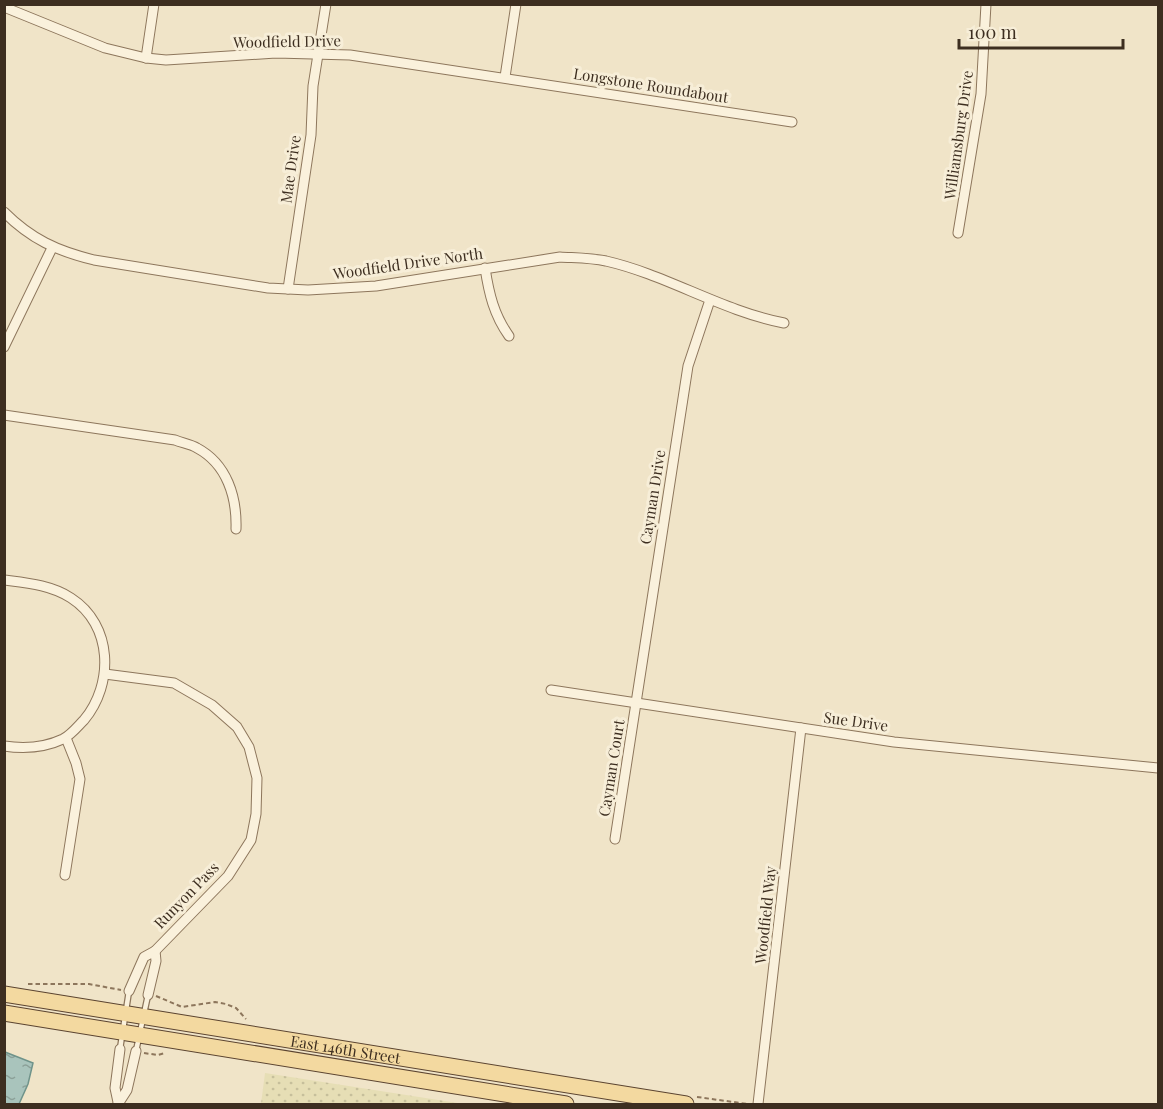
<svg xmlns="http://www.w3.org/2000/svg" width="1163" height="1109" font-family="'Playfair Display',serif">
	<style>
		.farmland { fill: url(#farmland-dots) }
		.water { fill: url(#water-ripples); stroke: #6f938a; stroke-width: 1.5 }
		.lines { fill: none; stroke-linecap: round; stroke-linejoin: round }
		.lane-casing { stroke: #8d765c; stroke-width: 7 }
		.street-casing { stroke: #8d765c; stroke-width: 11 }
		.primary-casing { stroke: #5b4430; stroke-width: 17 }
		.path { stroke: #8d765c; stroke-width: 2; stroke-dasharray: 4.5 3; stroke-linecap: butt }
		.lane { stroke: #faf1dc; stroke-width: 4.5 }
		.street { stroke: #faf1dc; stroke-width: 9 }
		.primary { stroke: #f3d9a0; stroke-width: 15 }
		.labels { text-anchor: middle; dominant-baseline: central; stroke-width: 6; stroke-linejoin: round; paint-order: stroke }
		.street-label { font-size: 15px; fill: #3d2e20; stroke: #f7eed8 }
	</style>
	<defs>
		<pattern id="farmland-dots" width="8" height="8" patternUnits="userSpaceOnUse" patternTransform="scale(1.5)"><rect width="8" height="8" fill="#e6deb5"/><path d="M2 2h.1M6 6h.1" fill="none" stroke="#c6bf9b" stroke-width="1.8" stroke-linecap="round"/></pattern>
		<pattern id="water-ripples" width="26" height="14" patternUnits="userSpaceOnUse" patternTransform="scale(1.5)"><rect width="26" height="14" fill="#a9c4bc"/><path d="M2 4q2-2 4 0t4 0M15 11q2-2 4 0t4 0" fill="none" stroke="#8ba098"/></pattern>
	</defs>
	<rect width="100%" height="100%" fill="#f0e4c8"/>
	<polygon class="farmland" points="265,1073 464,1104 261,1104"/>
	<polygon class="water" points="5,1052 33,1063 28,1084 19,1104 5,1104"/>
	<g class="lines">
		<defs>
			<g id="lane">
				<polyline points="120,1049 129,991"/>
				<polyline points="136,1051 148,995"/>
			</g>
			<g id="street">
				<polyline points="4,7 105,48 146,58 166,60 276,53 350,55 792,122"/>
				<polyline points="146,58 154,4"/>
				<polyline points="505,77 516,4"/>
				<path d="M 4,212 C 31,239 57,251 94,260 L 268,288 L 308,290 L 376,286 L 560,257 C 576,258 591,258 606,261 C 667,275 722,311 784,323"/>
				<polyline points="958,233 981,94 986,4"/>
				<path d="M 485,268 C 489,294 494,315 509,336"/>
				<polyline points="288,289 311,135 313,86 326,4"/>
				<polyline points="4,347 52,248"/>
				<path d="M 4,415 L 175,440 C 182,443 191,444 197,448 C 227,464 237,497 236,529"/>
				<path d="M 4,580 C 27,583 51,585 71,598 C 113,625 114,684 84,720 C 78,726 71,735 63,739 C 46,747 24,749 4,746"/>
				<polyline points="105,674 174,683 212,705 237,727 249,747 257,778 256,814 251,840 228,876 155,951"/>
				<polyline points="551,690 894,742 1158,768"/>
				<polyline points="615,839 688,366 710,300"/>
				<polyline points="65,875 80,779 76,763 66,738"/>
				<polyline points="129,991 144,957 155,951 156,961 148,995"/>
				<polyline points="118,1102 115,1088 120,1049"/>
				<polyline points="118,1104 127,1090 136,1051"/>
				<polyline points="758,1104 801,728"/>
			</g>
			<g id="primary">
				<path id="s1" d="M 4,994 L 686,1104"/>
				<polyline points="4,1013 566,1104"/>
			</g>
		</defs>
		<use href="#lane" class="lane-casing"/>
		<use href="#street" class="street-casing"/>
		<use href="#primary" class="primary-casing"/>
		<g class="path">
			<polyline points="28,984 89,984 121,990"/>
			<polyline points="156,996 182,1007 215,1002 226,1004 236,1008 246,1019"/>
			<polyline points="144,1053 158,1055 165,1053"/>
			<polyline points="697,1097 748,1104"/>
		</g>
		<use href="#lane" class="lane"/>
		<use href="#street" class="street"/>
		<use href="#primary" class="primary"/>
	</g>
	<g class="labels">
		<g class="street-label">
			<text transform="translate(287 41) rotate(-1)">Woodfield Drive</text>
			<text transform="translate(651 85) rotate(9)">Longstone Roundabout</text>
			<text transform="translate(958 135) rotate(-82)">Williamsburg Drive</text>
			<text transform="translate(290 169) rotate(-82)">Mae Drive</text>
			<text transform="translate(408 263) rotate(-8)">Woodfield Drive North</text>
			<text transform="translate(652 497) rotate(-81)">Cayman Drive</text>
			<text transform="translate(856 721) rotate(8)">Sue Drive</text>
			<text transform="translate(611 768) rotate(-81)">Cayman Court</text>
			<text transform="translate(186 895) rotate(-46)">Runyon Pass</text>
			<text transform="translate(765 915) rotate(-84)">Woodfield Way</text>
			<text stroke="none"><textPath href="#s1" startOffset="346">East 146th Street</textPath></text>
		</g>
	</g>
	<rect width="1163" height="1109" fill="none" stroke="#3d2e20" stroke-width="12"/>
	<path d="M959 39v9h164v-9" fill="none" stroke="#3d2e20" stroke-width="3"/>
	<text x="968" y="39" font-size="18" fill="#3d2e20" stroke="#f7eed8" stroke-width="4.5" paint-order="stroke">100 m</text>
</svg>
